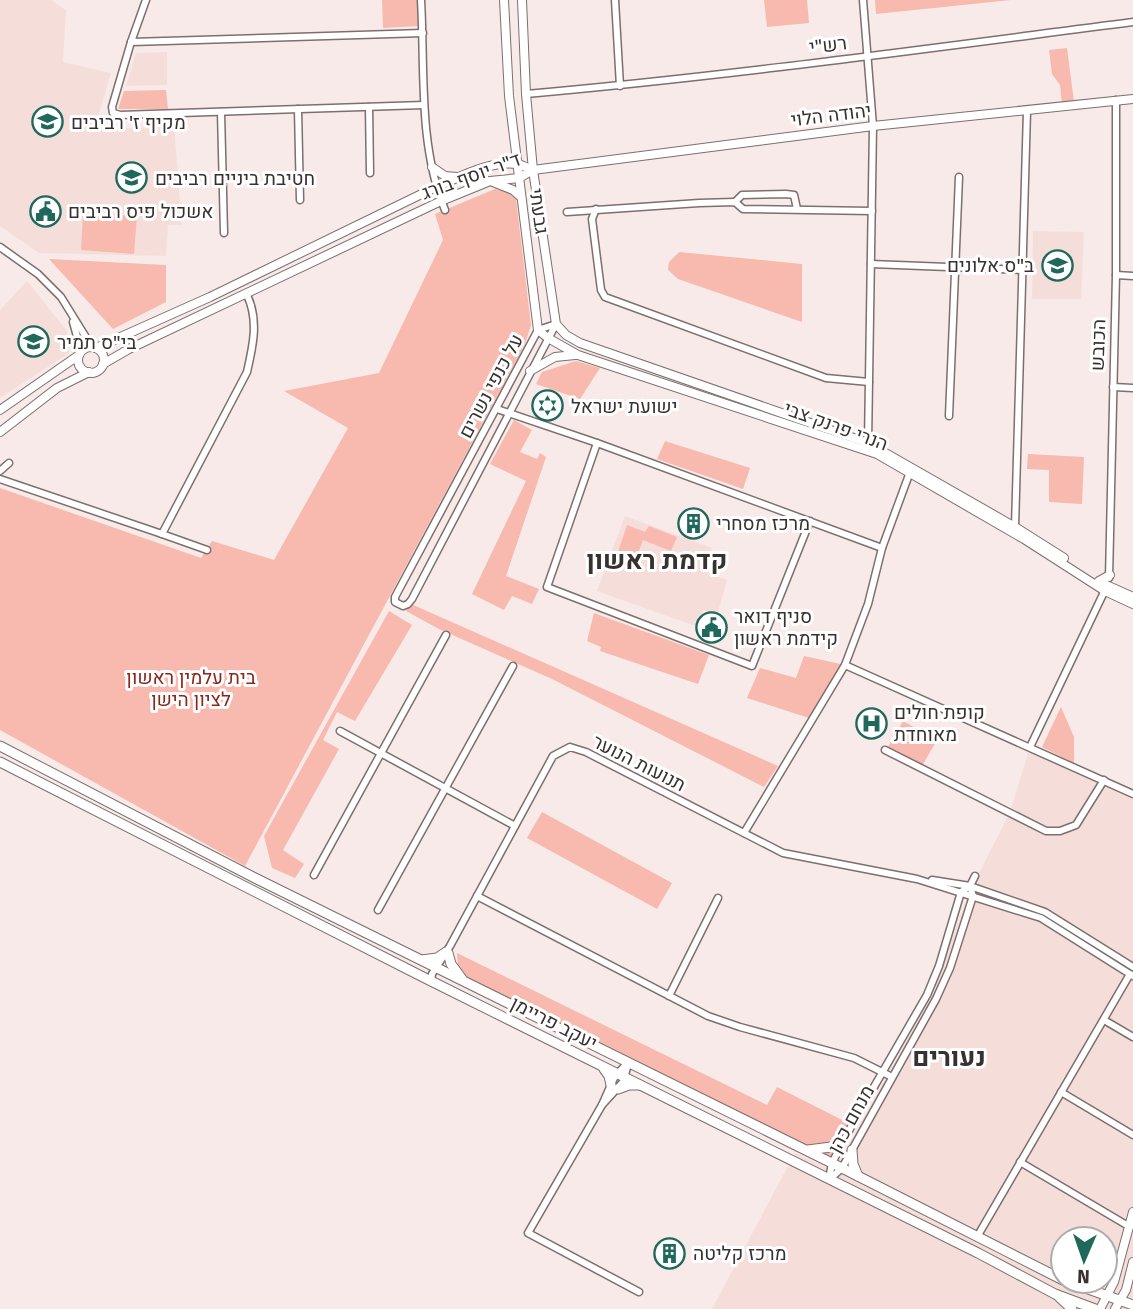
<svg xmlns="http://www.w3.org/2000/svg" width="1133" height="1309" font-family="'Fira Sans',Heebo,sans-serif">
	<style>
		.built { fill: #f5deda; fill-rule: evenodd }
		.green { fill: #f8b9ae }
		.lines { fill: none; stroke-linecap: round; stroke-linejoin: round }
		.minor-casing { stroke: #7c6f6d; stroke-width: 9 }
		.tertiary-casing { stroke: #7c6f6d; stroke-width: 10 }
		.secondary-casing { stroke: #7c6f6d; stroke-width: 11 }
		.minor { stroke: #fff; stroke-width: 6 }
		.tertiary { stroke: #fff; stroke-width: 8 }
		.secondary { stroke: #fff; stroke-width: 9 }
		.labels { text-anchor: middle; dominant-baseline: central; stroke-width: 6; stroke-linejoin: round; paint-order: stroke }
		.street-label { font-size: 19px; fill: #373130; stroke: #fff }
		.poi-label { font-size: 19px; fill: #373130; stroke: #fff; text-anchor: start }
		.park-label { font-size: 19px; fill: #8b261b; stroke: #fff }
		.district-label { font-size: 26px; font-weight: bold; fill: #373130; stroke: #fff }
	</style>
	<rect width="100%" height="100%" fill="#f8eae8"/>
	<g class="built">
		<polygon points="0,0 51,0 66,10 63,62 111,73 94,130 174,126 182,225 168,225 166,256 39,253 0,226"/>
		<polygon points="167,52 167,85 126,86 136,53"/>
		<polygon points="1033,231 1084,232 1081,299 1032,299"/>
		<polygon points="27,281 67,331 69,353 0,398 0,310"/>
		<polygon points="625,516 712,548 704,571 727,580 717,615 703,610 698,627 597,591"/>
		<path d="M 1030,747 L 1133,795 L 1133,1309 L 712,1309 L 795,1153 L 834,1171 L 931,997 L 968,895 L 1010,812 ZM 1063,1239 L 1105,1239 L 1105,1281 L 1063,1281 Z"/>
	</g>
	<g class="green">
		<polygon points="382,0 418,0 419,26 383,28"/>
		<polygon points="764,0 807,0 809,23 767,27"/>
		<polygon points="875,0 1011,0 876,14"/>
		<polygon points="1067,48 1074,102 1062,104 1060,85 1052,74 1049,50"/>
		<polygon points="166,90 168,109 118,109 124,91"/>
		<polygon points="495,189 508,192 516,199 531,325 525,344 245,866 0,730 0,488 201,558 212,541 274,560 348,428 284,391 379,373 443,240 435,214"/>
		<polygon points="83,213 137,216 134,254 81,250"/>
		<polygon points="679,252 802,264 802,322 678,279 668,270 669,262"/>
		<polygon points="49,259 166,265 166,302 113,329"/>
		<polygon points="576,361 600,368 580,399 536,384 542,372"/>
		<polygon points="514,420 532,430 520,452 537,459 540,453 546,457 506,576 539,589 532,604 512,596 504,610 472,594 526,481 490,464"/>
		<polygon points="665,441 750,468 743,489 657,459"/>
		<polygon points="1028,454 1084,457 1082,504 1049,502 1049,470 1027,469"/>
		<polygon points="627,525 645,532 649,526 677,537 671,551 643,540 633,567 615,561"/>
		<polygon points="411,604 778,766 764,787 552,679 439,629 406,611"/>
		<polygon points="389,611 412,625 355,721 337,712 323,740 339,749 283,850 304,864 295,878 272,868 264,836"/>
		<polygon points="594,613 709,655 698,684 600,651 601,647 587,641"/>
		<polygon points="804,656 845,665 812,719 747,698 760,668 796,678"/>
		<polygon points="1061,707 1074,737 1074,763 1042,747"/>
		<polygon points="903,721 937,740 922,766 888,747"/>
		<polygon points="542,812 672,883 657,909 527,838"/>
		<polygon points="457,953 767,1105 777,1087 852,1125 832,1163 473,986 458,968"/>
	</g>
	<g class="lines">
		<defs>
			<g id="minor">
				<polyline points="146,0 131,42 112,107 113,113 120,115 424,105"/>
				<path d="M 421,0 C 425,69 418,145 445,210"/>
				<polyline points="615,0 620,86"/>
				<polyline points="863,0 873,126 868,443"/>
				<polyline points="131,42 423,33"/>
				<path d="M 526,94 C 729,76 931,48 1133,22"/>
				<polyline points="369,107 370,173"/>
				<polyline points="298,109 300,200"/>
				<polyline points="221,112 224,233"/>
				<polyline points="735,202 742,195 786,194 794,195 797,209"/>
				<polyline points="596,209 592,219 601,290 605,297 826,378 869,382"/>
				<polyline points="567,212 699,203 735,202 743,209 872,211"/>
				<polyline points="0,247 38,274 61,297 92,347"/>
				<polyline points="871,264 1022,270"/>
				<polyline points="1116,275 1133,276"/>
				<polyline points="73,322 81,351"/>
				<polygon points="556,324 412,599 408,604 403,606 395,602 395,597 538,330"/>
				<polyline points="1113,387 1133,388"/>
				<polyline points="497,409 597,443 882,548"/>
				<polyline points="949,416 959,177"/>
				<polyline points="597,443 547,587 752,666 810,521"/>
				<polyline points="0,471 9,463"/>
				<path d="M 0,479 L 162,534 L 247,372 C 253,346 259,320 247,295"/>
				<polyline points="1015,527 1027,111"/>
				<polyline points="162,534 207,550"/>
				<polyline points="1109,578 1116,275 1116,100"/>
				<polyline points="845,665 1133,794"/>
				<polyline points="340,731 515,826"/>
				<polyline points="1030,747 1106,588"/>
				<polyline points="885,750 1046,831 1060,831 1076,825 1104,780"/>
				<polyline points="744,833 845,665 868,604 882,548 910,472"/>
				<polyline points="314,875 446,635"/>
				<polyline points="932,880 970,886 1045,912 1133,967"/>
				<polyline points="477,896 708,1016 740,1027 854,1058 892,1077"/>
				<polyline points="378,910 513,666"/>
				<polyline points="431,981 432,974 450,946 553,756 570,747 586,752 783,853 917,879 1041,918 1133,976"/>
				<polyline points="669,996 718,898"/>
				<polyline points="1104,1020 1133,1037"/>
				<polyline points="628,1062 614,1078 602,1105 528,1233 639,1292"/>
				<polyline points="1061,1092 1133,1135"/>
				<polyline points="602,1105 623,1082 628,1064"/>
				<polyline points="1020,1162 1130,1227"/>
				<polyline points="831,1178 842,1168 936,999 950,968 973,896 970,886"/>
				<polyline points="829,1179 832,1163 852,1125 927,995 939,966 961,892 970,886 975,876"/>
				<polyline points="977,1237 1130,974"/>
			</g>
			<g id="tertiary">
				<polyline points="504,0 509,96 538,330 548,338 578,355 877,454 1024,539 1105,591 1133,604"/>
				<polyline points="522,0 526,94 533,170 556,324 566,335 580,343 868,443 1015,527 1064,558"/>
				<polyline points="432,167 445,176 457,177"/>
				<polyline points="493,182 513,190 521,197"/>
				<circle cx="91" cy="360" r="13"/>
				<path d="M 96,348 L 210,297 L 436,187 C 460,177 491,160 517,164 C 522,165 528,168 533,170"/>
				<polyline points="103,364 129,349 441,201 490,181 519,178 533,170 873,126 1133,99"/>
				<polyline points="530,371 555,357 575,355"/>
				<polyline points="0,410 79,355"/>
				<polyline points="0,432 57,388 89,372"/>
				<polyline points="1099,581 1110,575"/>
				<polyline points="1104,584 1133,597"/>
				<polyline points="1100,1309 1114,1282 1133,1212"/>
				<polyline points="1115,1309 1126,1290 1133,1262"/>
			</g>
			<g id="secondary">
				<polyline points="0,746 257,879 846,1170 1063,1280"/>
				<polyline points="0,762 425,978 978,1253 1055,1294 1095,1309"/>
				<polyline points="448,953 451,964 462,979"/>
				<polyline points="422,960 437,958 446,952"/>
				<polyline points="604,1069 609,1076 611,1085"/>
				<polyline points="618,1089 629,1085 640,1085"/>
				<polyline points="808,1150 831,1147 843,1141"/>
				<polyline points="852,1150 853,1164 858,1176"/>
				<polyline points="1066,1281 1133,1305"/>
				<polyline points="1059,1297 1072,1309"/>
			</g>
		</defs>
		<use href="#minor" class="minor-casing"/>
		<use href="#tertiary" class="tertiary-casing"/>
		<use href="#secondary" class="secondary-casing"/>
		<use href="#minor" class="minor"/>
		<use href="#tertiary" class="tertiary"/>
		<use href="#secondary" class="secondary"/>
	</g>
	<defs>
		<symbol id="school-ring" viewBox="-11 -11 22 22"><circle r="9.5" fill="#fff" stroke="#21685c" stroke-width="1.5"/><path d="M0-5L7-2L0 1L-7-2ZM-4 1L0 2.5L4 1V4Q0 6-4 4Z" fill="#21685c"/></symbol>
		<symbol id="civic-ring" viewBox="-11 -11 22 22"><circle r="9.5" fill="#fff" stroke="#21685c" stroke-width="1.5"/><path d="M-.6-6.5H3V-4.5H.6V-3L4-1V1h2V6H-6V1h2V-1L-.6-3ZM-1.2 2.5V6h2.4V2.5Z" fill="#21685c"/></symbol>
		<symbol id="synagogue-ring" viewBox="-11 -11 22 22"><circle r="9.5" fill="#fff" stroke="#21685c" stroke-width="1.5"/><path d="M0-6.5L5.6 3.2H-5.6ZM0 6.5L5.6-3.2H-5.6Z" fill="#21685c"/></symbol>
		<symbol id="building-ring" viewBox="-11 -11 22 22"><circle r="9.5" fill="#fff" stroke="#21685c" stroke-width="1.5"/><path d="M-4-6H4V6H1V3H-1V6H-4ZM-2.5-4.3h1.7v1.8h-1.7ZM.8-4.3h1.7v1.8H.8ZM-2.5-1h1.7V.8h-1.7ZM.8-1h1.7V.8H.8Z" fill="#21685c"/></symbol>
		<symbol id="hospital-ring" viewBox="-11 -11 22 22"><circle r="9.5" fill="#fff" stroke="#21685c" stroke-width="1.5"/><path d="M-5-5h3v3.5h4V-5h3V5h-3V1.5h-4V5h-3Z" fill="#21685c"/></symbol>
	</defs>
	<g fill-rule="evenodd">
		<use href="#school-ring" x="30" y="104" width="35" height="35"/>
		<use href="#school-ring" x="114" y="160" width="35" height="35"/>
		<use href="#civic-ring" x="28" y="194" width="35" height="35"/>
		<use href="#school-ring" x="1040" y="248" width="35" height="35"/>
		<use href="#school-ring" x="16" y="324" width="35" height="35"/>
		<use href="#synagogue-ring" x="530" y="388" width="35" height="35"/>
		<use href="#building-ring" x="676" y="506" width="35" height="35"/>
		<use href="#civic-ring" x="694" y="610" width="35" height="35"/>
		<use href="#hospital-ring" x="854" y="706" width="35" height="35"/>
		<use href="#building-ring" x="652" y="1236" width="35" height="35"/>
	</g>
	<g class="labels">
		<g class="street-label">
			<text transform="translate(828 45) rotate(-7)">רש"י</text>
			<text transform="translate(831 115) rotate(-7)">יהודה הלוי</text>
			<text transform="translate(471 176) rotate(-20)">ד"ר יוסף בורג</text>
			<text transform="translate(539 211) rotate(82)">גבעתי</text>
			<text transform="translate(1098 345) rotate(-88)">הכובש</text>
			<text transform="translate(491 386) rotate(-62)">על כנפי נשרים</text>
			<text transform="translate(836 426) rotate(20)">הנרי פרנק צבי</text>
			<text transform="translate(639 763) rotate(27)">תנועות הנוער</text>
			<text transform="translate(554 1023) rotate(27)">יעקב פריימן</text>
			<text transform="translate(851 1119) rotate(-61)">מנחם כהן</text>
		</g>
		<g class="poi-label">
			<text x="71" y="122">מקיף ז' רביבים</text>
			<text x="155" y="178">חטיבת ביניים רביבים</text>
			<text x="68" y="211">אשכול פיס רביבים</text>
			<text x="1034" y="265" text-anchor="end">ב"ס אלונים</text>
			<text x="57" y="342">בי"ס תמיר</text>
			<text x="571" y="406">ישועת ישראל</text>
			<text x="716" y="523">מרכז מסחרי</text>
			<text x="734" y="616">סניף דואר<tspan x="734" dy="22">קידמת ראשון</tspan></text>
			<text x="894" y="712">קופת חולים<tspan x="894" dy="22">מאוחדת</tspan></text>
			<text x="693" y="1253">מרכז קליטה</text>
		</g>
		<g class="park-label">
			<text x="191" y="677">בית עלמין ראשון<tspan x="191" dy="22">לציון הישן</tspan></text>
		</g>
		<g class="district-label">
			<text x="657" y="560">קדמת ראשון</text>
			<text x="949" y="1057">נעורים</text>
		</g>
	</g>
	<g transform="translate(1084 1260) rotate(182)"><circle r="33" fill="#ffffff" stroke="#afadac" stroke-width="2"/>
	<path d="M0-5L12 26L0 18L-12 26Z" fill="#21685c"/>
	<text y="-10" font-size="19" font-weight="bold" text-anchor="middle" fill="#373130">N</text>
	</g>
</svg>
